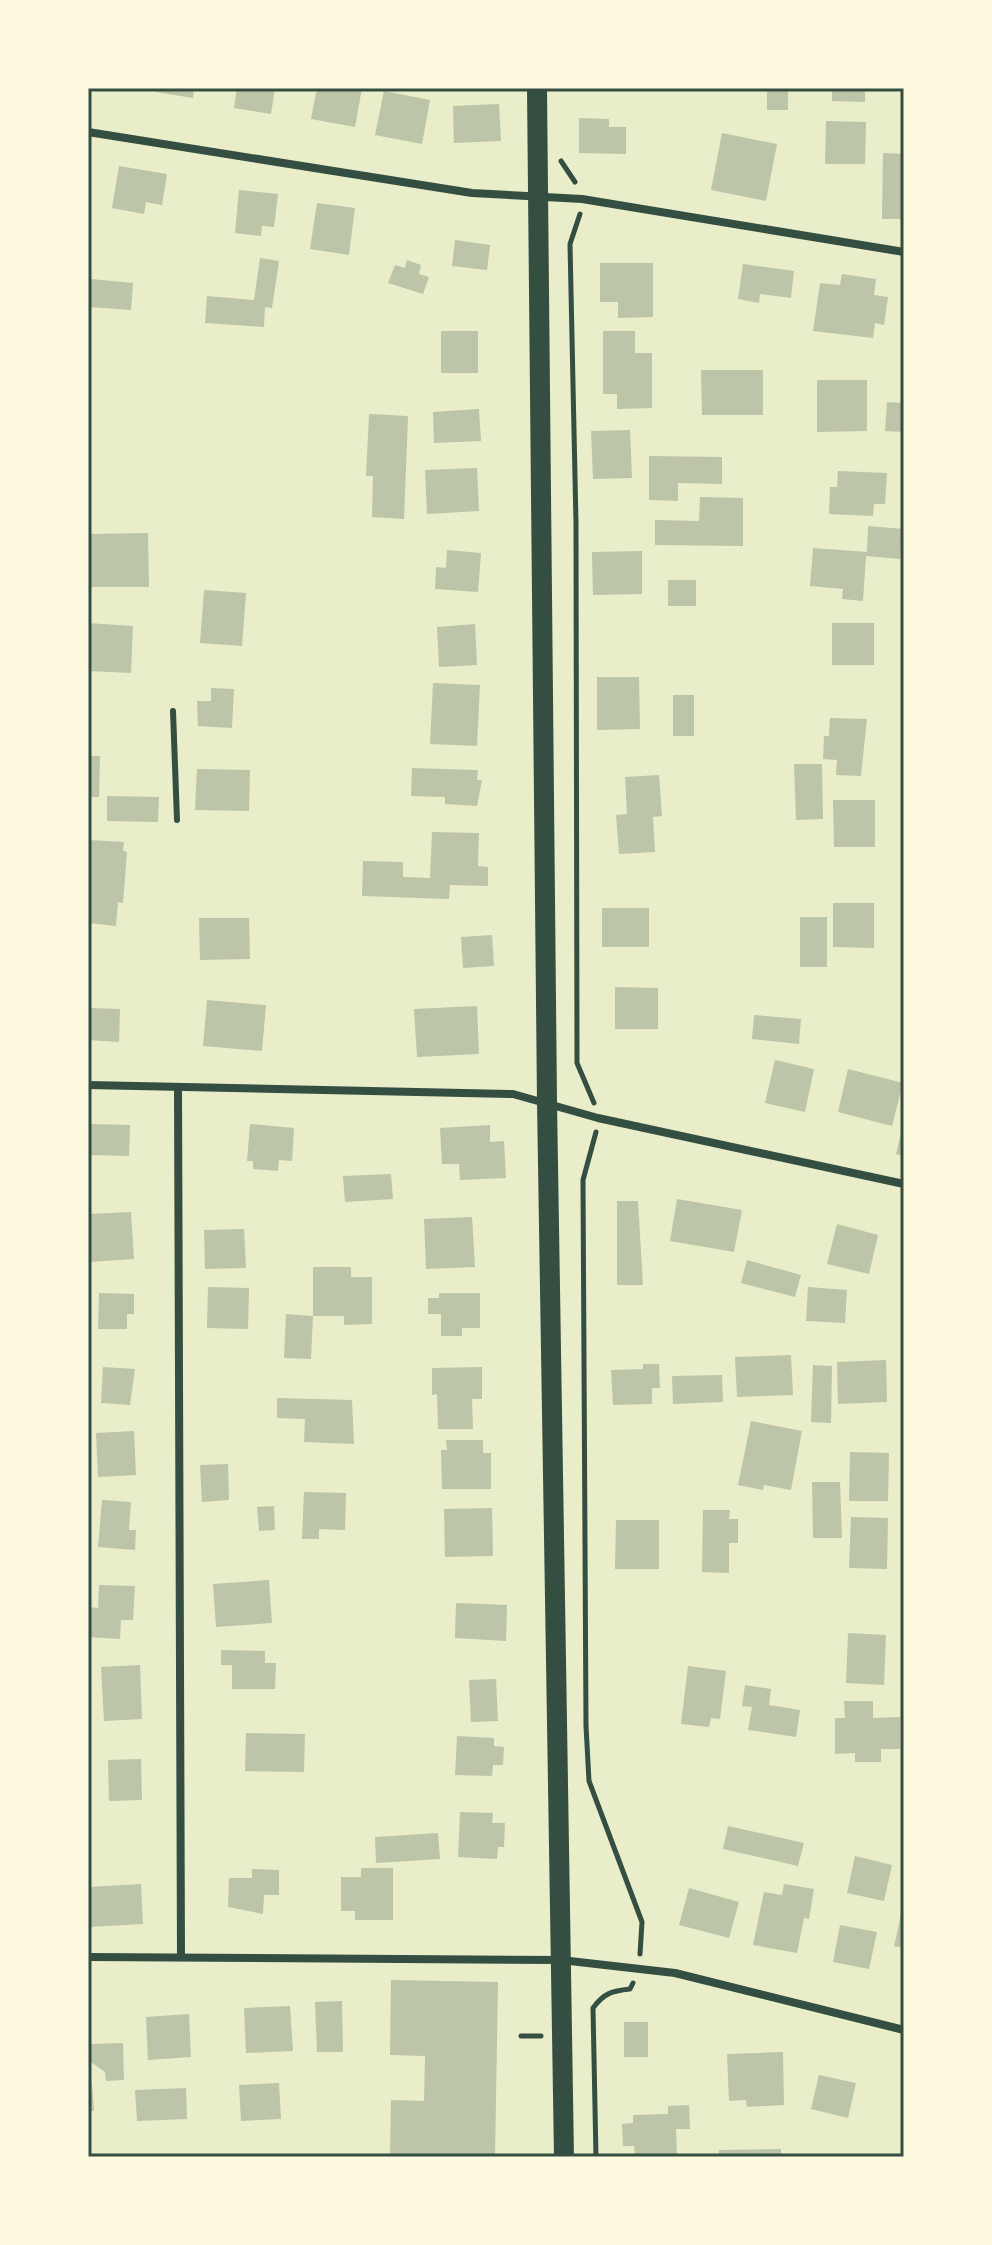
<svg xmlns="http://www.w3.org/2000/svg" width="992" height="2245" font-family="Karla,sans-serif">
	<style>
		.building { fill: #bcc5a7 }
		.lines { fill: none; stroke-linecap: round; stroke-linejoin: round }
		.path { stroke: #344e41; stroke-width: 5 }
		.service { stroke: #344e41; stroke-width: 6 }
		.minor { stroke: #344e41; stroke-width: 8 }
		.trunk { stroke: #344e41; stroke-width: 20 }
		.neatline { fill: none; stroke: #344e41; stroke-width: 3 }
	</style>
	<rect width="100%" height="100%" fill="#e9edc9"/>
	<g class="building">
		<polygon points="157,88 194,88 193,98 156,92"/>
		<polygon points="237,88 275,88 271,114 234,108"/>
		<polygon points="317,88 362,88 355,127 311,119"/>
		<rect x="767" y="88" width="21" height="22"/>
		<polygon points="832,88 865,88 865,102 832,101"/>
		<polygon points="384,91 430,100 422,144 375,135"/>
		<polygon points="499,104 501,141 454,143 453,106"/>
		<polygon points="579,118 609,119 609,127 626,127 626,154 579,153"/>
		<polygon points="826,121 866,122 865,164 825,164"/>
		<polygon points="722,133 777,144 766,201 711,190"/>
		<polygon points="883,153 904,154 904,219 882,219"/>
		<polygon points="119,166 167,174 162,205 146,202 144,214 112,208"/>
		<polygon points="239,190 278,194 274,227 262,226 261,236 235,233"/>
		<polygon points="317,203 355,208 349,255 310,249"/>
		<polygon points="455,240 490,245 487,270 452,266"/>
		<polygon points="260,258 279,261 272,308 265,307 264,327 205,323 207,296 254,300"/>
		<polygon points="407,260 421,265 419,274 429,277 423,294 388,283 395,265 405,268"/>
		<polygon points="600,263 653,263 653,317 618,318 618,302 600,302"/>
		<polygon points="743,264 794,271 791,298 760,294 759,303 738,299"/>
		<polygon points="842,274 876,279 874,295 888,297 884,325 875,323 873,338 813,331 820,283 840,285"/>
		<polygon points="91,279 133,283 131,310 89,307"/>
		<rect x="441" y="331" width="37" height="42"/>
		<polygon points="603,331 635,331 635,353 652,353 652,408 617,409 617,394 603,394"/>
		<polygon points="701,370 763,370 763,415 702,415"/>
		<polygon points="817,380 867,380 867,431 817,432"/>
		<polygon points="887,402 904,403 904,432 885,431"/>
		<polygon points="479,409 481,441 434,443 433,412"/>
		<polygon points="369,414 408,416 404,519 372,517 373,476 366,476"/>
		<polygon points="630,430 632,478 593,479 591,431"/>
		<polygon points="649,456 722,457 722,484 678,483 678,501 649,500"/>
		<polygon points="477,468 479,511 427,514 425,470"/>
		<polygon points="838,471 887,473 885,504 874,504 873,516 829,514 830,487 837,487"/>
		<polygon points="700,497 743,498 743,546 655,545 655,520 699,521"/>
		<polygon points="868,526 904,529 904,548 901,548 900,559 866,556 863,601 842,599 843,589 810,586 813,548 867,552"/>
		<polygon points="148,533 149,587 90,587 90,534"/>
		<polygon points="447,550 481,553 478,592 435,589 436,567 446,568"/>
		<polygon points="642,551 642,594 593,595 592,552"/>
		<rect x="668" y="580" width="28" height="26"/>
		<polygon points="204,590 246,593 242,646 200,643"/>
		<polygon points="88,623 133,626 131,673 88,671"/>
		<rect x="832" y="623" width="42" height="42"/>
		<polygon points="475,624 477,665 439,667 437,627"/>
		<polygon points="597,677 639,677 640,729 597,730"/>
		<polygon points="433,683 480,685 477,746 430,744"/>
		<polygon points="211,688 234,689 232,728 198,726 197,701 211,701"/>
		<rect x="673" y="695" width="21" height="41"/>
		<polygon points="830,718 867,719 861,776 836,775 837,760 823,759 824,736 829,736"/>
		<polygon points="88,756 100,756 99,797 88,797"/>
		<polygon points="794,764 822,764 823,819 796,820"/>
		<polygon points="412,768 478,770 477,780 482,780 477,806 445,804 445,797 411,796"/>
		<polygon points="197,769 250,770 249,811 195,810"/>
		<polygon points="659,775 662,816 653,817 655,852 619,854 616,815 627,814 625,777"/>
		<polygon points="107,796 159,797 158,822 107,821"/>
		<polygon points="833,800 875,800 875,847 834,847"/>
		<polygon points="432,832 479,833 478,866 488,867 488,886 450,885 449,899 362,896 363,861 403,862 403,877 430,878"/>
		<polygon points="88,840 124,842 123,851 127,852 123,903 118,902 116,926 88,923"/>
		<polygon points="833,903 874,903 874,948 833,947"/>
		<rect x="602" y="908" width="47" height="39"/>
		<rect x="800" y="917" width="27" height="50"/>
		<polygon points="199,918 249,918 250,959 200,960"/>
		<polygon points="492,935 494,966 463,968 461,937"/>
		<polygon points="615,987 658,988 658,1029 615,1029"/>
		<polygon points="207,1000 266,1005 262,1051 203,1046"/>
		<polygon points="477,1006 479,1054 417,1057 414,1009"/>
		<polygon points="88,1008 120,1009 119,1042 88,1040"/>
		<polygon points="754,1015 801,1019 799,1044 752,1039"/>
		<polygon points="775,1060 814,1069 805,1112 765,1103"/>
		<polygon points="848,1069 903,1083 892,1126 838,1112"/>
		<polygon points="89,1124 130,1125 129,1156 89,1155"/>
		<polygon points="250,1124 294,1128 292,1161 279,1160 278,1171 253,1169 253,1161 247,1161"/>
		<polygon points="490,1125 490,1142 504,1141 506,1178 460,1180 459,1164 442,1164 440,1128"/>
		<polygon points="903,1125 904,1125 904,1156 896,1154"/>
		<polygon points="391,1174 393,1199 345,1202 343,1176"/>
		<polygon points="677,1199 742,1210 734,1252 670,1241"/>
		<polygon points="617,1201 638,1201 643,1285 617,1285"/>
		<polygon points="131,1212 134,1259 88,1262 88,1214"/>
		<polygon points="472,1217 475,1267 426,1269 424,1219"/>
		<polygon points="837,1224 878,1235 869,1274 827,1264"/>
		<polygon points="244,1229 246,1268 205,1269 204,1230"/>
		<polygon points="747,1260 801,1275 795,1297 741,1283"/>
		<polygon points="313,1267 351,1267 351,1277 372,1277 372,1324 344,1325 344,1316 313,1316"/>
		<polygon points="208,1287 249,1288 248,1329 207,1328"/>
		<polygon points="808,1287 847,1290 845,1323 806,1321"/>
		<polygon points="99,1293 134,1294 134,1314 127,1314 127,1329 98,1329"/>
		<polygon points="439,1293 480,1293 480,1328 462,1328 462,1336 441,1336 441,1314 428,1314 428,1298 439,1298"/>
		<polygon points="286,1314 313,1316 311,1359 284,1358"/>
		<polygon points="791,1355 793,1395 737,1397 735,1357"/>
		<polygon points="886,1360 887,1402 838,1404 837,1362"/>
		<polygon points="643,1364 659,1364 660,1388 652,1388 652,1404 613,1405 611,1370 643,1369"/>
		<polygon points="813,1365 832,1366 831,1423 811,1422"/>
		<polygon points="103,1367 135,1369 130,1405 101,1403"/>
		<polygon points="482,1367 482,1399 472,1399 473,1429 438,1429 437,1394 432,1395 432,1368"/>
		<polygon points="722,1375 723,1402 673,1404 672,1376"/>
		<polygon points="277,1398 352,1400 354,1444 304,1442 305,1419 277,1418"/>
		<polygon points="751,1421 802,1431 791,1490 764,1485 763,1490 738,1485"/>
		<polygon points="134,1431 136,1475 98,1477 96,1433"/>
		<polygon points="446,1440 483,1440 483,1453 491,1453 491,1489 442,1489 441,1450 447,1450"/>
		<polygon points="850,1452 889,1453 888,1501 849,1501"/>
		<polygon points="228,1464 229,1500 202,1502 200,1465"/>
		<polygon points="812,1482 840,1482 842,1538 813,1538"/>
		<polygon points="304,1492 346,1493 345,1530 319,1529 319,1539 302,1539"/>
		<polygon points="102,1500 131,1502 129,1530 136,1530 135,1550 98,1547"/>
		<polygon points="274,1506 275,1530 259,1531 257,1507"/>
		<polygon points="492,1508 493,1556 445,1557 444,1509"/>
		<polygon points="703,1510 730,1510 729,1519 738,1519 738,1543 729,1543 729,1573 702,1572"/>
		<polygon points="851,1517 888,1518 887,1569 849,1568"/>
		<polygon points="616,1520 659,1520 659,1569 615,1569"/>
		<polygon points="269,1580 272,1623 216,1627 213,1584"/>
		<polygon points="99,1585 135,1586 133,1620 121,1620 120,1639 88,1637 88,1607 98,1608"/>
		<polygon points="456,1603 507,1605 506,1641 455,1638"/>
		<polygon points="848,1633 886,1635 884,1685 846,1683"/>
		<polygon points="221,1650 265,1651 265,1663 276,1663 275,1689 232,1689 232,1665 221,1665"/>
		<polygon points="140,1665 142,1719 104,1721 101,1667"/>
		<polygon points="688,1666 726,1671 720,1719 711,1718 709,1727 681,1724"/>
		<polygon points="496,1679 498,1721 471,1722 469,1680"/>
		<polygon points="745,1685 771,1689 769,1705 800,1710 796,1737 748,1730 752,1707 742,1706"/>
		<polygon points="844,1701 873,1701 873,1718 900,1717 900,1749 881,1749 881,1762 855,1762 855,1753 835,1754 835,1718 845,1718"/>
		<polygon points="246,1733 305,1734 304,1772 245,1771"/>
		<polygon points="457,1736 494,1738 494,1746 504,1747 503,1765 493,1765 492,1776 455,1775"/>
		<polygon points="141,1759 142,1800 109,1801 108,1760"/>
		<polygon points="460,1812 493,1813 492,1823 505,1823 504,1847 498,1847 497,1859 458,1857"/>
		<polygon points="728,1826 804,1843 798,1866 723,1849"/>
		<polygon points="438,1833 440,1859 376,1863 375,1837"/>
		<polygon points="855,1856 892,1865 884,1901 847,1893"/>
		<polygon points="361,1868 393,1868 393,1920 355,1920 355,1911 341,1911 341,1877 361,1877"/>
		<polygon points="252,1869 279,1870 279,1895 264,1895 263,1914 228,1907 229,1878 252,1878"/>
		<polygon points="141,1884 143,1924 88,1927 88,1887"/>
		<polygon points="784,1884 814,1889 809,1919 804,1918 797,1953 753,1945 764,1892 782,1895"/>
		<polygon points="689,1888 739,1902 729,1938 679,1925"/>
		<polygon points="901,1915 904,1915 904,1948 894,1946"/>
		<polygon points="840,1925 877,1932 869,1969 833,1962"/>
		<polygon points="391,1980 498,1982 495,2157 390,2157 391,2100 424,2101 425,2056 390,2055"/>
		<polygon points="342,2001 343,2052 317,2052 315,2002"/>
		<polygon points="290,2006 293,2051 246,2053 244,2008"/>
		<polygon points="189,2014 191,2057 148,2060 146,2017"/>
		<rect x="624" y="2022" width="24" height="35"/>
		<polygon points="123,2043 124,2080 106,2081 105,2072 88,2060 88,2044"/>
		<polygon points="783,2052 784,2105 747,2107 746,2100 729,2101 727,2054"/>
		<polygon points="819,2075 856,2083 848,2118 811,2109"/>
		<polygon points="279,2083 281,2119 241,2121 239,2085"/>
		<polygon points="88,2085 92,2085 94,2111 88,2111"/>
		<polygon points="186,2088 187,2119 137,2121 135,2090"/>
		<polygon points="689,2105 690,2129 676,2129 677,2157 635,2157 634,2146 623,2146 622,2124 633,2123 633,2115 668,2114 668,2106"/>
		<polygon points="781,2149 781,2157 719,2157 719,2150"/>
	</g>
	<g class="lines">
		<g class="path">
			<polyline points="561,161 575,182"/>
			<polyline points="580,214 570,244 576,524 577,1063 594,1103"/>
			<polyline points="596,1132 583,1180 586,1726 589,1781 642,1922 640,1954"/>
			<polyline points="521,2036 541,2036"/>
			<path d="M 596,2157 L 593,2008 C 604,1993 612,1991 630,1989 L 633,1983"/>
		</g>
		<polyline class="service" points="173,711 177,820"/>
		<g class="minor">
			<polyline points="88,132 472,193 582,199 904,252"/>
			<polyline points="88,1085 513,1094 598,1118 904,1184"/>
			<polyline points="178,1087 181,1957"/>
			<polyline points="88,1957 561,1960 675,1973 904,2030"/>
		</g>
		<polyline class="trunk" points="537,88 547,1102 564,2157"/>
	</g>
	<rect width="992" height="2245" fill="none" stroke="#fefae0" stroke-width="180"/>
	<rect x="90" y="90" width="812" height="2065" class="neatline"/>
</svg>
